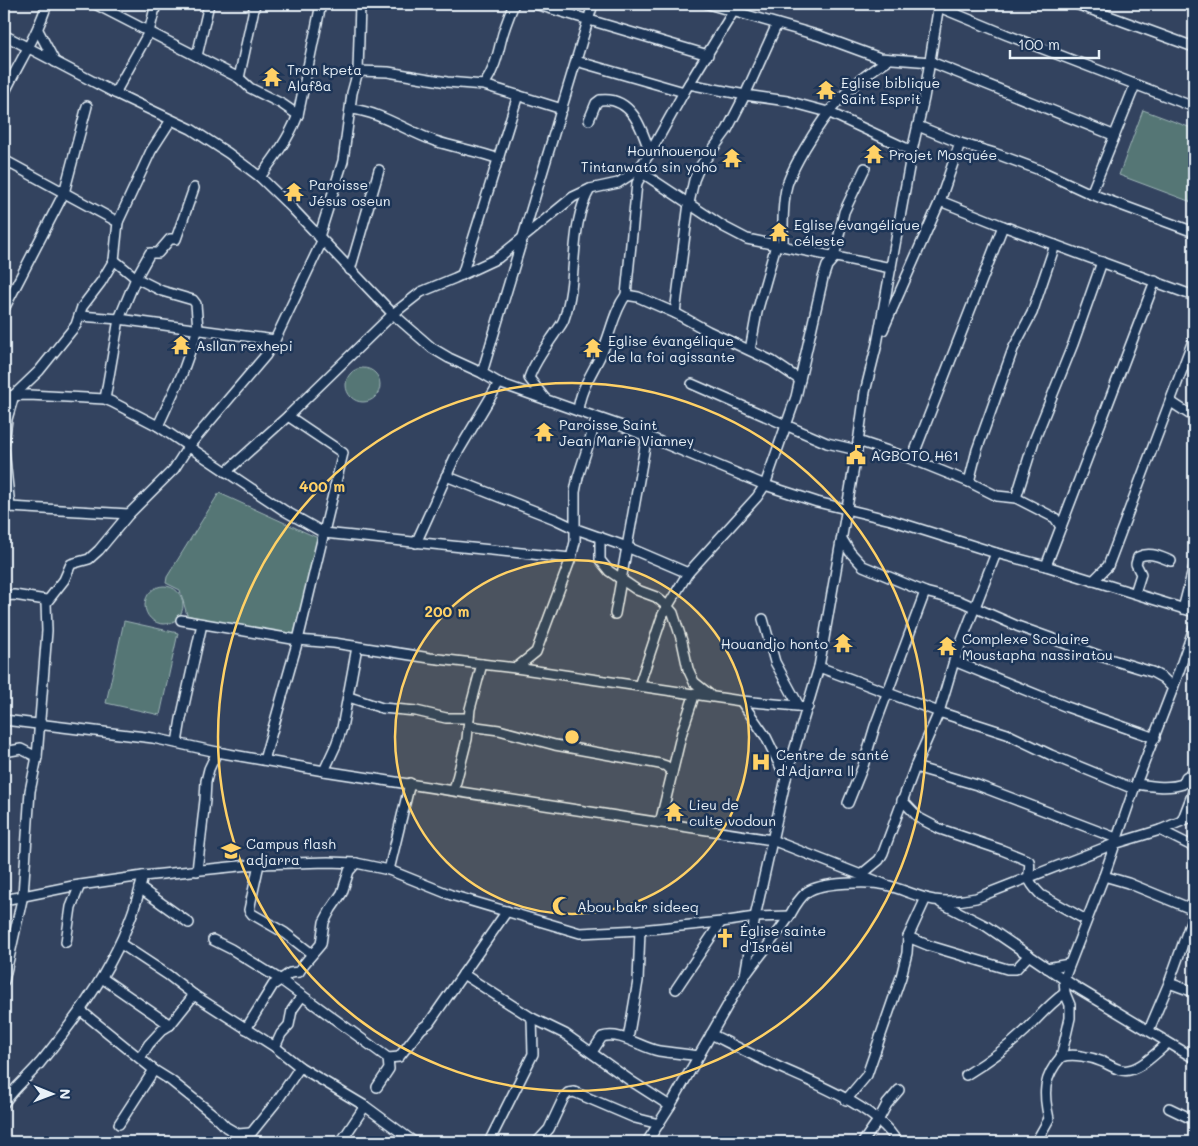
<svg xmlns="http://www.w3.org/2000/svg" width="1198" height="1146" font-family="Mali,sans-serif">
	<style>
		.green { fill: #547675; stroke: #9eb4b6 }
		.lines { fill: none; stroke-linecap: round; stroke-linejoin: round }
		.minor-casing { stroke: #e8f1f8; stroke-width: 12 }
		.minor { stroke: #1d3557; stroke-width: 9 }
		.ring { fill: none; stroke: #ffd166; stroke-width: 2.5 }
		.labels { text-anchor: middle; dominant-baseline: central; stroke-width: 5; stroke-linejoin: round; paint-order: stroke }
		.poi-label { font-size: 14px; fill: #e8f1f8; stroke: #1d3557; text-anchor: start }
		.centre { fill: #ffd166; stroke: #1d3557; stroke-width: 2.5 }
		.ring-label { font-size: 15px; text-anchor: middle; font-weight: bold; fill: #ffd166; stroke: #1d3557; stroke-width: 5; stroke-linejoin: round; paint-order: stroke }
	</style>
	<rect width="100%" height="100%" fill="#33435f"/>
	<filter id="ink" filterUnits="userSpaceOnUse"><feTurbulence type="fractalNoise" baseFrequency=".02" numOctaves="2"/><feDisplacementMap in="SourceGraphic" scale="10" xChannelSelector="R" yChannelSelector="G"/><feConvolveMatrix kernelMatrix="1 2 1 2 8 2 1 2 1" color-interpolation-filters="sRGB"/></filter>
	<g filter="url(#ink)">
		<g class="green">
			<polygon points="1143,110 1194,129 1194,203 1119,175"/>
			<circle cx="363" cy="385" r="17"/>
			<polygon points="219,493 318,538 292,642 187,615 180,590 166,583 167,577"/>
			<circle cx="164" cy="605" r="19"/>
			<polygon points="124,621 178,633 160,715 106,703"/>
		</g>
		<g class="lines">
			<defs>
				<g id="minor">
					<polyline points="95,4 239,78 250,88 282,104 298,115"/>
					<polyline points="535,4 708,55"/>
					<polyline points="708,4 820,36 880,58 931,62 1113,135"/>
					<polyline points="1076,4 1194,47"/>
					<polyline points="939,7 1007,35 1194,107"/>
					<polyline points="38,30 55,62"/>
					<polyline points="4,35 115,93 191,129 228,153 260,177 292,208 393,314 432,348 449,358 482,373 499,383 578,411 622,426 765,485 817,502 891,520 996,553 1046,566 1194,612"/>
					<polyline points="197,56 209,4"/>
					<polyline points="576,61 684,92"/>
					<path d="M 358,71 L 388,72 L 447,82 L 484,85 C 494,70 497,58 501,41 C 504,28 509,16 514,4"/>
					<polyline points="239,78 255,4"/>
					<polyline points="689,84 745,95 787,101 828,112 912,151"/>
					<polyline points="484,85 562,109"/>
					<polyline points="115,93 149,32 156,4"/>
					<path d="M 4,94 C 18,64 37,36 47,4"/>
					<path d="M 351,109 C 381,112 406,131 435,141 C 456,148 478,151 499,159"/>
					<path d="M 589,120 L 596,103 L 600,100 C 632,96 642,129 650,153"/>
					<polyline points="918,126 960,143 994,153 1037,169 1091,194 1194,232"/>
					<polyline points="4,160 118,222"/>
					<polyline points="638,170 724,227 747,239 891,268"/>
					<polyline points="643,173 637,183 626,295 638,297 675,313 708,331 772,361 800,380"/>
					<path d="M 260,177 C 275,157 289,138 298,115 L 321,4"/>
					<polyline points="1091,194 1135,85"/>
					<polyline points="940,201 1003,226 1194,296"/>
					<polyline points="319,237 343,161 352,93 358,71 360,4"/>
					<path d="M 783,246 C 783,227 782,204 787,185 C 791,172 798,160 805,148 C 828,109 849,84 888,60"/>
					<polyline points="114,260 136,278 162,291 193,300 196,304 198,329 182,374 158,426"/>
					<polyline points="350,270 379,170"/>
					<polyline points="462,275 518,95"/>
					<polyline points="4,309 64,193 87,106"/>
					<polyline points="675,313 689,203 694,180 699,168 727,130 745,95 777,24"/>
					<polyline points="80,316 119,319 275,340"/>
					<polyline points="883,330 940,201 960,143"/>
					<polyline points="750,350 757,312 776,245"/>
					<polyline points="482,373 593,4"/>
					<polyline points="692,384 827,443 857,450"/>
					<polyline points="4,396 29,395 105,399 112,402 158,426 285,511 324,533 571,558"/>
					<polyline points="105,399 119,319 136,278 150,253 158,253 170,239 176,239 194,188"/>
					<path d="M 546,400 L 529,378 C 534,363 545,348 554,335 C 557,330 562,325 564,319 C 579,278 568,227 590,189"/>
					<polyline points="1171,402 1194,417"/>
					<path d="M 578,411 C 580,388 594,371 603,350 C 611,332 614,311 626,295"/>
					<polyline points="858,441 912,459 969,482 997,496 1016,498 1055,518 1061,527"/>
					<polyline points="4,444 7,419 14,395 39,371 76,325 82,307 101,282 114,260 118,222 151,151 171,120"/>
					<polyline points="4,450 10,507"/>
					<polyline points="912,459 1003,226"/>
					<polyline points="226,472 288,416 393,314 421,292 455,278 498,258 573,197 590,189 618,183 638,170 650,153 684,92 738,4"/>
					<polyline points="446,476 555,519 576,529 627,547 688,573"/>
					<polyline points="969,482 977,450 1013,349 1032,313 1055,245"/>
					<polyline points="1016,498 1034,441 1073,344 1102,262"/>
					<polyline points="4,510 10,507 129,514"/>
					<polyline points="600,537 600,560 609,571 637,590 656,597 667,606 673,613 682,641 688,669 694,682 709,694"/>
					<polyline points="842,539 850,552 863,566 925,592 960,601 1017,626 1103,657 1152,672 1163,678 1173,688 1134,789 1104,876"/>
					<polyline points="416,543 455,457 499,383"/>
					<polyline points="1046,566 1155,281"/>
					<polyline points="1093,581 1108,566 1194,338"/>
					<path d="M 1135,593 L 1141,574 L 1136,564 L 1138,557 C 1150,551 1160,557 1171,561"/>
					<polyline points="4,596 14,595 46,600 46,603"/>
					<polyline points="1183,609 1194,566"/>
					<polyline points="615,614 647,435"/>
					<polyline points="763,619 775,662 799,706"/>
					<polyline points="181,620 298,640 334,643 430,658 516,668 741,701 808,707"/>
					<polyline points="954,661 1067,707 1155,738"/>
					<polyline points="819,667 939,712 1007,734 1051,755 1134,789"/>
					<polyline points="516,668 536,652 571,558 575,542 575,492 578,477 597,418"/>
					<polyline points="639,686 663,614 688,573 757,497 765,485 796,397 823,278 827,266 834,258 844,212 865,168"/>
					<polyline points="1173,688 1194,628"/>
					<polyline points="349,697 382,708 416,711 446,718 469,718"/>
					<polyline points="741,701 766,737 786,778"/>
					<polyline points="4,720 153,738 217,752 324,771 772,840 884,884"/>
					<polyline points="469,726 499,730 555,745 660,764 666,766 672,772"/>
					<polyline points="177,743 181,719 202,624"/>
					<polyline points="4,752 21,749 37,757"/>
					<polyline points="264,760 298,640 343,453 288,416"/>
					<polyline points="915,767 977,785 1116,838"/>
					<polyline points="324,771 336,745 342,728 357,647"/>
					<path d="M 1136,784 C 1151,786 1168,789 1183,784 L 1186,777 L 1189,775"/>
					<polyline points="454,790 467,739 470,709 482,664"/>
					<path d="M 902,800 L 919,818 L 940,829 L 1002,850 L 1029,861 C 1031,867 1028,872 1029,878 C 1030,884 1037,891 1041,895 L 1086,920"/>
					<polyline points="848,803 863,766 875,726 925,592"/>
					<polyline points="1182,821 1194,790"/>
					<polyline points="660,823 682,732 695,693"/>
					<polyline points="1160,830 1194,847"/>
					<polyline points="259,864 249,910 252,914 285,933 312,954"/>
					<polyline points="389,870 410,783"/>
					<polyline points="197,871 205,800 206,781 209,769 217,752"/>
					<polyline points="862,874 879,860 883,853 915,767 939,712 954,661 996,553"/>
					<polyline points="140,888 189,923"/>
					<polyline points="4,900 73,886 143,876 259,864 328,862 356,863 389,870 451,895 580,933 640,930 721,922 755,917 789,916"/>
					<polyline points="941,903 986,926 1074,986 1194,1058"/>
					<polyline points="908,937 930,946 1007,969 1016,969 1029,955"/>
					<polyline points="213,940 231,949 281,980 388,1058 389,1069 377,1087"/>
					<polyline points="66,942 71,907 80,885"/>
					<polyline points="121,944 168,975 194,995 275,1047 300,1067 365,1106 414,1142"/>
					<polyline points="1047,968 1069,964"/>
					<path d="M 747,973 C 761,954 776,936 789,917 C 794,908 798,899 807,892 C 821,882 870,881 886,885 C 902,889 917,897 934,900 C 948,902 962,901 976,898 L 1114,844 L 1160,830 L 1194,816"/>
					<polyline points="463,974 532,1018 565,1034 631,1081 670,1106"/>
					<polyline points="102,978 170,1025"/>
					<polyline points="4,981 23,895 30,791 37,757 47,631 46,603 64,580 71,564 89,559 99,550 129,514 174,469 188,447 266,355 275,340 322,241"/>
					<polyline points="1169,983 1194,992"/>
					<polyline points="676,989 721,922"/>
					<polyline points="80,1010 154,1070 170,1080 215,1116 226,1127 238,1134 250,1133"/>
					<polyline points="246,1029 273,985 290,973 299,972 304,964 321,944 324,922 331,909 342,893 349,871 356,863"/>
					<polyline points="1149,1030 1169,983 1194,913"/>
					<path d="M 711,1034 C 731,1044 750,1054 770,1063 C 808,1081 876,1105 897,1142"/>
					<polyline points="628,1039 638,981 640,930"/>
					<polyline points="275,1047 281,1034 289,1025 292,1010 302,996"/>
					<path d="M 592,1052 L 602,1037 C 621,1031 641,1048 659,1051 C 672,1053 686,1054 699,1056"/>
					<polyline points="1061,1057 1070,1018 1070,1005 1065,993 1064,979 1104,876 1128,883 1194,910"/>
					<polyline points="140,1058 149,1044 162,1030 170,1025 194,995"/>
					<polyline points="388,1058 399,1057 421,1029 429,1023 507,911"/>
					<path d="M 966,1075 C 987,1062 1007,1048 1025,1031 C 1039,1017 1049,1004 1065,993"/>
					<polyline points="846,1100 867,1075 901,977 907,953 908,937 926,898"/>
					<path d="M 4,1103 C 14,1088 28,1077 40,1063 C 85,1008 128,947 143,876"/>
					<polyline points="1169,1108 1194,1120"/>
					<polyline points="119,1124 154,1070"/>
					<polyline points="244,1142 277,1101 300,1067"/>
					<polyline points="341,1142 365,1106"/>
					<polyline points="489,1142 533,1054 532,1018"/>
					<polyline points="537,1142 549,1129 564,1097 568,1093 574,1092 635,1118 659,1124"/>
					<polyline points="647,1142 670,1106 745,975 755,917 786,778 819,667 857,450 865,392 877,344 912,151 924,98 939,4"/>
					<polyline points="863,1142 879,1119 887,1104 899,1090"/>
					<path d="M 1036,1142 L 1049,1119 C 1043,1093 1043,1078 1061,1057 C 1073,1053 1091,1057 1103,1062 C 1112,1066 1119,1072 1129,1070 C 1143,1067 1157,1052 1168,1043"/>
				</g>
			</defs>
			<use href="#minor" class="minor-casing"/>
			<use href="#minor" class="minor"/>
		</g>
	</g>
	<circle cx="572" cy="737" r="177" fill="#ffd166" fill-opacity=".12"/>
	<g class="ring">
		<circle cx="572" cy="737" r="177"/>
		<circle cx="572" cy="737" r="354"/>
	</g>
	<defs>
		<symbol id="temple-bare" viewBox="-9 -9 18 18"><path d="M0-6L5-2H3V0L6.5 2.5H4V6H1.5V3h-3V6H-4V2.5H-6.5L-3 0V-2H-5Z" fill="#ffd166" stroke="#1d3557" stroke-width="2.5" paint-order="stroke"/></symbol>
		<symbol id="civic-bare" viewBox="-9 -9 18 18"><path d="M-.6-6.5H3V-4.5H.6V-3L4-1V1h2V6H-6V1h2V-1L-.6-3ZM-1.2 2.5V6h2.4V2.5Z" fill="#ffd166" stroke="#1d3557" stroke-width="2.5" paint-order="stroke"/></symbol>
		<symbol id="hospital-bare" viewBox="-9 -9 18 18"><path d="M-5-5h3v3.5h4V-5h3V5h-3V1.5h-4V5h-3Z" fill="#ffd166" stroke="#1d3557" stroke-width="2.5" paint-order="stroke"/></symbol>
		<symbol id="university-bare" viewBox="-9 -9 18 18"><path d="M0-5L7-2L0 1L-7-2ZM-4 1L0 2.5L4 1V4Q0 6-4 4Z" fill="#ffd166" stroke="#1d3557" stroke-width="2.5" paint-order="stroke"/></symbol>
		<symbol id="mosque-bare" viewBox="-9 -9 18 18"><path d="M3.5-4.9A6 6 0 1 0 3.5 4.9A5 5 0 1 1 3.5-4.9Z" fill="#ffd166" stroke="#1d3557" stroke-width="2.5" paint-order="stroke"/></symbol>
		<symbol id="church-bare" viewBox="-9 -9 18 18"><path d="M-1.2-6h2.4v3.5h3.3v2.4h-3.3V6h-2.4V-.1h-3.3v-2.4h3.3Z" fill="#ffd166" stroke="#1d3557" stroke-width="2.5" paint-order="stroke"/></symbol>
	</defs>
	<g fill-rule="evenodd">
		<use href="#temple-bare" x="258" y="63" width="28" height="28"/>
		<use href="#temple-bare" x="812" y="76" width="28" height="28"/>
		<use href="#temple-bare" x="860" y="140" width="28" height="28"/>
		<use href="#temple-bare" x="718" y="144" width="28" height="28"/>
		<use href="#temple-bare" x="280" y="178" width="28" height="28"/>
		<use href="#temple-bare" x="765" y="218" width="28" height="28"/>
		<use href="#temple-bare" x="167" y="331" width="28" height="28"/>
		<use href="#temple-bare" x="579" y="334" width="28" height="28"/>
		<use href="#temple-bare" x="530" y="418" width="28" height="28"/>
		<use href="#civic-bare" x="842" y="441" width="28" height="28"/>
		<use href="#temple-bare" x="829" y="629" width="28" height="28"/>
		<use href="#temple-bare" x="933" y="632" width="28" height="28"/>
		<use href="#hospital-bare" x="747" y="748" width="28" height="28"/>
		<use href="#temple-bare" x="660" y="798" width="28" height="28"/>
		<use href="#university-bare" x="217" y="837" width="28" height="28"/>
		<use href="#mosque-bare" x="548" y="892" width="28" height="28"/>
		<use href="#church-bare" x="711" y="924" width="28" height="28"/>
	</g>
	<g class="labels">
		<g class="poi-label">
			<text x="287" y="69">Tron kpeta<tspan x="287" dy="16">Alaf8a</tspan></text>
			<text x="841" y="82">Eglise biblique<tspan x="841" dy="16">Saint Esprit</tspan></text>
			<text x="717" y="150" text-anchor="end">Hounhouenou<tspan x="717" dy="16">Tintanwato sin yoho</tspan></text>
			<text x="889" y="154">Projet Mosquée</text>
			<text x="309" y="184">Paroisse<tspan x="309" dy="16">Jésus oseun</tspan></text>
			<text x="794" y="224">Eglise évangélique<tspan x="794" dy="16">céleste</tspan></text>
			<text x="608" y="340">Eglise évangélique<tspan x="608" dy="16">de la foi agissante</tspan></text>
			<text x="196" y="345">Asllan rexhepi</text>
			<text x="559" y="424">Paroisse Saint<tspan x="559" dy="16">Jean Marie Vianney</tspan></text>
			<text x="871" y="455">AGBOTO H61</text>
			<text x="962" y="638">Complexe Scolaire<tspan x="962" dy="16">Moustapha nassiratou</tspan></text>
			<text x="828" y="643" text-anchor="end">Houandjo honto</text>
			<text x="776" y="754">Centre de santé<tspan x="776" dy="16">d'Adjarra ll</tspan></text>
			<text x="689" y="804">Lieu de<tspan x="689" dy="16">culte vodoun</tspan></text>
			<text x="246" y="843">Campus flash<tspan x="246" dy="16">adjarra</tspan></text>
			<text x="577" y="906">Abou bakr sideeq</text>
			<text x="740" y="930">Église sainte<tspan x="740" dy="16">d'Israël</tspan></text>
		</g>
	</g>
	<circle cx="572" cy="737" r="8" class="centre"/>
	<g class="ring-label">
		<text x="322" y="492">400 m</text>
		<text x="447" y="617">200 m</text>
	</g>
	<rect width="1198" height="1146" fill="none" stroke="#1d3557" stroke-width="20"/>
	<rect x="10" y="10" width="1178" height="1126" fill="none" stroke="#e8f1f8" stroke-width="2" filter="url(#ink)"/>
	<g transform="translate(52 1094) rotate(91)" stroke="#1d3557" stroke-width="4" paint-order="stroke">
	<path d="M0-4L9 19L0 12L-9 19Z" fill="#e8f1f8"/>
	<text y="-8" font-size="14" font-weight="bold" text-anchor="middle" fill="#e8f1f8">N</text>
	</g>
	<path d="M1010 50v8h89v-8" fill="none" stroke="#e8f1f8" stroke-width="2.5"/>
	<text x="1018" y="50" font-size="15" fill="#e8f1f8" stroke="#1d3557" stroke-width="4" paint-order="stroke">100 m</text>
</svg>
